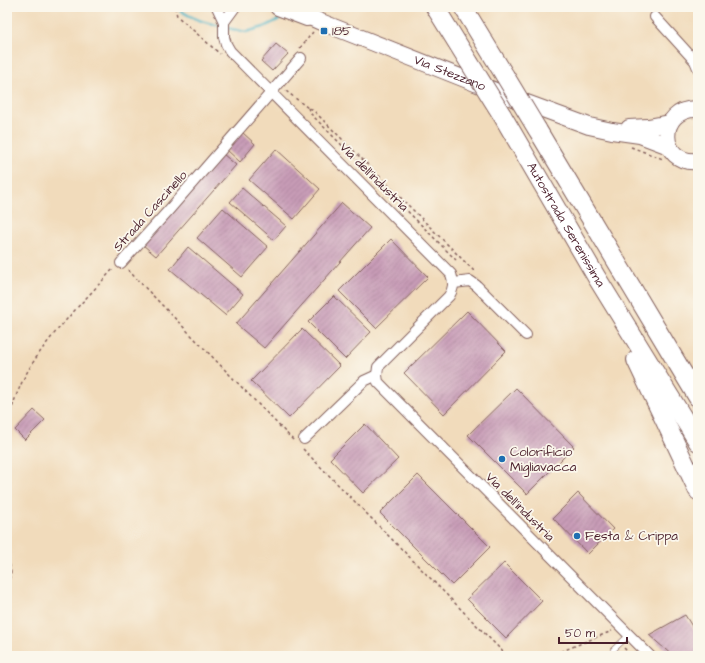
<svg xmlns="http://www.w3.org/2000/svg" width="705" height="663" font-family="'Architects Daughter',sans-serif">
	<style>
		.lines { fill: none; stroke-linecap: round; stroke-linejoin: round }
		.stream { stroke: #45b1c3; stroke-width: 2.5 }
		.building { fill: url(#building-hatch) }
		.lane-casing { stroke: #84615d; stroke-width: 6 }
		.street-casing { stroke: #84615d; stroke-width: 12 }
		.primary-casing { stroke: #84615d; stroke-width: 18 }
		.highway-casing { stroke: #84615d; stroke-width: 20 }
		.path { stroke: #84615d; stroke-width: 1.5; stroke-dasharray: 3 3; stroke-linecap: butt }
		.lane { stroke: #fff; stroke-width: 5 }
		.street { stroke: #fff; stroke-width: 10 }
		.primary { stroke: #fff; stroke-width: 16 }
		.highway { stroke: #fff; stroke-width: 18 }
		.highway-bridge-casing { stroke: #84615d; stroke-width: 20; stroke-linecap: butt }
		.highway-bridge { stroke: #fff; stroke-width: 18 }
		.poi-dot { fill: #1f6fb2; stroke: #fbf7ec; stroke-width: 1.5 }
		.labels { text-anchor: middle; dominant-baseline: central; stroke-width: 3.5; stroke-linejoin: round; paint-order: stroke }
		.poi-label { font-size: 13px; fill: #4a1f2b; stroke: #fbf7ec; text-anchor: start }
		.street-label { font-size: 13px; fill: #4a1f2b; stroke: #fbf7ec }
	</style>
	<defs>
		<pattern id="building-hatch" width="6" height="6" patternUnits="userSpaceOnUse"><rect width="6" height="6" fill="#c89cb7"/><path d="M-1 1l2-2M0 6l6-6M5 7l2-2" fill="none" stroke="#a47f95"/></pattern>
	</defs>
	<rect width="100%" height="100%" fill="#fbf7ec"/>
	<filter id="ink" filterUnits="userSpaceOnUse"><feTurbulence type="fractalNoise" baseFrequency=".025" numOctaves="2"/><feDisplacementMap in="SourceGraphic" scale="8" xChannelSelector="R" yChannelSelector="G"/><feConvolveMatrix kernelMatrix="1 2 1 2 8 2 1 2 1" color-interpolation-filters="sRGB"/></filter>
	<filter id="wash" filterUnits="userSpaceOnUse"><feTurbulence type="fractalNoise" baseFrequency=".012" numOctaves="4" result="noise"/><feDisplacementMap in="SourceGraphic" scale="16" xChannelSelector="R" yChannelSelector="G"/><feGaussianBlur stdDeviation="0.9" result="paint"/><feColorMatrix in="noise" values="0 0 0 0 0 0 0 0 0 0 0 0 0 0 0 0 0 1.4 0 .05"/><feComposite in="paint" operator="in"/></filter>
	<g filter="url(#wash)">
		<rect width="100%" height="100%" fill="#f1dbbb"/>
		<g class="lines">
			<g class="stream">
				<path d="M 176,7 C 189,18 205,23 221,26"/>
				<polyline points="227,28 246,32 264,27 282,18"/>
			</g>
		</g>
		<g id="blocks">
			<g class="building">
				<polygon points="276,44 288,54 272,71 261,61"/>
				<polygon points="242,132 255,144 240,162 227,150"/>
				<polygon points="276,149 320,189 294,219 249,180"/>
				<polygon points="223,154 236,165 156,256 143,245"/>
				<polygon points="242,188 286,226 274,240 230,202"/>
				<polygon points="342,203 370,228 264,348 236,324"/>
				<polygon points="223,208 268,247 242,277 197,238"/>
				<polygon points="391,239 428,277 376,328 339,291"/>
				<polygon points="188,247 243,294 225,315 170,269"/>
				<polygon points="334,296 371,332 345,359 308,322"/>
				<polygon points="467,311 506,351 444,414 404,373"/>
				<polygon points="302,329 340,366 289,418 251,381"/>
				<polygon points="516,388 574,447 527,494 468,435"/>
				<polygon points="34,410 45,420 25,440 15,430"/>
				<polygon points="365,424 398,459 363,493 330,459"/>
				<polygon points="418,475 490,547 452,585 380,513"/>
				<polygon points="578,493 613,529 588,554 553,518"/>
				<polygon points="504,563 542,601 506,638 467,599"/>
				<polygon points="685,615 698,636 698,656 673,656 649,635"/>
			</g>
		</g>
	</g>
	<g filter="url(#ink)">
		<use href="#blocks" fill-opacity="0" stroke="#84615d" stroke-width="1"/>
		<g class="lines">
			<defs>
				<polyline id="lane" points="612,656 613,650 629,635"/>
				<g id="street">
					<path d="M 217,7 L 224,22 L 224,37 L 226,44 L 230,51 L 451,274 C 454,283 454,288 449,296 L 378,367 L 377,375 L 378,382 L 650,656"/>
					<polyline points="655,17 695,61 698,68"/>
					<polyline points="224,22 235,7"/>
					<polyline points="121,263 168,211 301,58"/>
					<polyline points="454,283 470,281 477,286 526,335"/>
					<polyline points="304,439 364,381 377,375"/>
				</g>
				<g id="primary">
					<polyline points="278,7 307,18"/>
					<path id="s1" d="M 297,7 L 312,18 L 321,22 L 513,98 L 589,126 L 612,131 L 640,135 L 669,146"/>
					<path d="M 698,109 C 656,107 658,166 698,161"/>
					<polyline points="629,128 648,127 670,123"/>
				</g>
				<g id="highway">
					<polyline points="435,7 469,62"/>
					<polyline points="463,7 505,76"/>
					<path id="s2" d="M 502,115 L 597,278 L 698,442"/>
					<polyline points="537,129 698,398"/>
					<polyline points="636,360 698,491"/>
				</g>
			</defs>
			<use href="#lane" class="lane-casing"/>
			<use href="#street" class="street-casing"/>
			<use href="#primary" class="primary-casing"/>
			<use href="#highway" class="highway-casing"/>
			<g class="path">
				<polyline points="175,7 177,16 220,54"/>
				<polyline points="300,48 313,32"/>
				<polyline points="286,91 308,108 312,109 476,273"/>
				<polyline points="308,108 310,113 456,260"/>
				<polyline points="631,147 663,159"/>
				<polyline points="128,270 294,441"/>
				<path d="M 7,424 C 11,412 14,400 19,389 C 37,345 81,305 113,269"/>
				<polyline points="303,449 507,656"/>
				<path d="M 7,559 C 11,567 13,575 7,582"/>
				<polyline points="624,648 632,656"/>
				<polyline points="550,656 612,631"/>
			</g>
			<use href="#lane" class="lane"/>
			<use href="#street" class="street"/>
			<use href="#primary" class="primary"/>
			<use href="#highway" class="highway"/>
			<defs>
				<g id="highway-bridge">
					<polyline points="469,62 502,115"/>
					<polyline points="505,76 537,129"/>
				</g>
			</defs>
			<use href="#highway-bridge" class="highway-bridge-casing"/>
			<use href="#highway-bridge" class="highway-bridge"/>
		</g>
	</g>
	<g class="poi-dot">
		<rect x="320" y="27" width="8" height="8" rx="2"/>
		<circle cx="502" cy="459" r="4"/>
		<circle cx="577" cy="536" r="4"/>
	</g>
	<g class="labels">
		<g class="poi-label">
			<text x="332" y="31">185</text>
			<text x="510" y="452">Colorificio<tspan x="510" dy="15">Migliavacca</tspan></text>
			<text x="585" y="536">Festa &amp; Crippa</text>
		</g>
		<g class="street-label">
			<text stroke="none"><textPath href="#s1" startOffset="167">Via Stezzano</textPath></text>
			<text transform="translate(374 177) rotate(45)">Via dell'industria</text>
			<text transform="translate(150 211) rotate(-48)">Strada Cascinello</text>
			<text stroke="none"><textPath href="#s2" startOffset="127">Autostrada Serenissima</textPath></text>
			<text transform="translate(520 507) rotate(45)">Via dell'industria</text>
		</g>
	</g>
	<rect width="705" height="663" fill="none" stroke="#fbf7ec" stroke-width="24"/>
	<path d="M559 637v6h68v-6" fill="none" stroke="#4a1f2b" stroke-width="2"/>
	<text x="565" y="637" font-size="12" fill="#4a1f2b" stroke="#fbf7ec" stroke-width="3" paint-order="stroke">50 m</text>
</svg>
